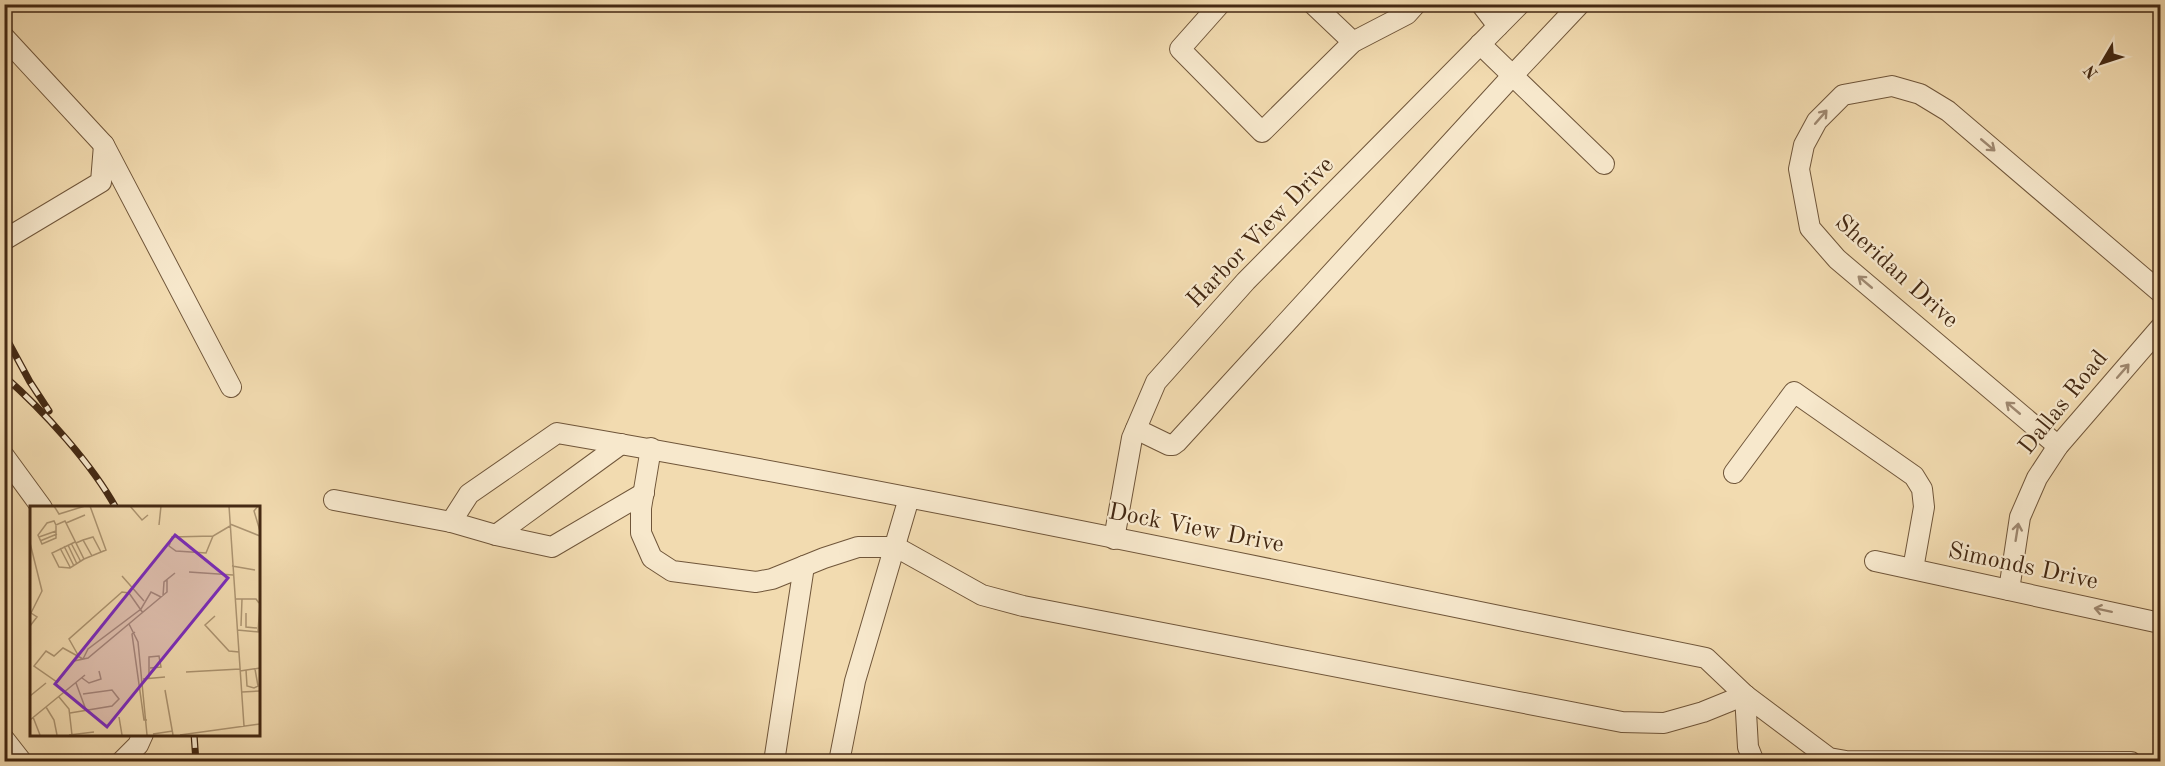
<svg xmlns="http://www.w3.org/2000/svg" width="2165" height="766" font-family="'Old Standard TT',serif">
	<style>
		.lines { fill: none; stroke-linecap: round; stroke-linejoin: round }
		.minor-casing { stroke: #70563a; stroke-width: 22 }
		.minor { stroke: #f7e8cc; stroke-width: 20 }
		.rail-casing { stroke: #442913; stroke-width: 7 }
		.rail { stroke: #f7e8cc; stroke-width: 4.5; stroke-dasharray: 14; stroke-linecap: butt }
		.oneway { stroke: #9e8870 }
		.labels { text-anchor: middle; dominant-baseline: central; stroke-width: 4.5; stroke-linejoin: round; paint-order: stroke }
		.street-label { font-size: 24px; fill: #442913; stroke: #f7e8cc }
		.inset-road { fill: none; stroke: #ac9471; stroke-width: 1.5 }
		.view { fill: #7b2cbf; fill-opacity: 0.15; stroke: #7b2cbf; stroke-width: 3 }
		.inset-edge { fill: none; stroke: #442913; stroke-width: 3 }
	</style>
	<rect width="100%" height="100%" fill="#f2dbb0"/>
	<filter id="stains"><feTurbulence type="fractalNoise" baseFrequency=".00333" numOctaves="4"/><feColorMatrix values="0 0 0 0 .2 0 0 0 0 .09 0 0 0 0 .02 0 0 0 .5 -.17"/></filter>
	<radialGradient id="worn" r=".72"><stop offset=".6" stop-color="#630" stop-opacity="0"/><stop offset="1" stop-color="#630" stop-opacity=".3"/></radialGradient>
	<g class="lines">
		<defs>
			<g id="minor">
				<polyline points="1220,4 1180,49 1262,132 1353,42 1407,14 1416,4"/>
				<polyline points="1313,4 1353,42"/>
				<polyline points="1481,4 1498,26"/>
				<polyline points="4,37 104,145 231,387"/>
				<polyline points="1480,44 1604,164"/>
				<polyline points="4,240 101,182 104,145"/>
				<polyline points="1136,429 1169,445 1173,445 1177,442 1513,75 1580,4"/>
				<polyline points="2058,446 1837,259 1810,228 1799,169 1804,145 1817,121 1843,95 1892,86 1920,94 1948,111 2160,292"/>
				<polyline points="651,448 641,508 641,533 652,558 672,571 756,582 772,579 824,558 858,547 896,547 982,595 1023,606 1622,722 1664,723 1703,712 1745,695"/>
				<polyline points="4,456 42,508"/>
				<polyline points="1734,473 1794,392 1914,476 1922,489 1924,507 1913,569"/>
				<polyline points="334,500 451,522 496,535 621,444"/>
				<path d="M 451,522 L 469,494 L 557,433 C 942,499 1324,581 1706,658 L 1745,695 L 1829,758 L 1846,761 L 2131,762"/>
				<polyline points="496,535 552,547 644,493"/>
				<polyline points="1114,539 1132,438 1156,382 1246,281 1520,4"/>
				<polyline points="1875,561 2160,623"/>
				<polyline points="2009,590 2020,517 2037,478 2058,446 2160,328"/>
				<polyline points="1745,695 1748,747 1754,762"/>
				<polyline points="4,739 22,762"/>
				<polyline points="121,762 138,745 143,734"/>
				<polyline points="774,762 804,566"/>
				<polyline points="839,762 855,681 909,498"/>
			</g>
		</defs>
		<use href="#minor" class="minor-casing"/>
		<use href="#minor" class="minor"/>
		<defs>
			<g id="rail">
				<polyline points="4,334 30,382 49,411"/>
				<path d="M 4,376 C 43,410 92,464 116,508"/>
				<polyline points="194,734 196,762"/>
			</g>
		</defs>
		<use href="#rail" class="rail-casing"/>
		<use href="#rail" class="rail"/>
	</g>
	<defs><path id="oneway-shaft" d="M-6 0H5M1.5-3L5.5 0L1.5 3" fill="none" stroke-width="1.6" stroke-linecap="round" stroke-linejoin="round" transform="scale(1.5)"/></defs>
	<g class="oneway">
		<use href="#oneway-shaft" transform="translate(1821 117) rotate(-49)"/>
		<use href="#oneway-shaft" transform="translate(1988 145) rotate(40)"/>
		<use href="#oneway-shaft" transform="translate(1865 282) rotate(-140)"/>
		<use href="#oneway-shaft" transform="translate(2123 371) rotate(-49)"/>
		<use href="#oneway-shaft" transform="translate(2013 408) rotate(-140)"/>
		<use href="#oneway-shaft" transform="translate(2017 532) rotate(-81)"/>
		<use href="#oneway-shaft" transform="translate(2103 610) rotate(-168)"/>
	</g>
	<g class="labels">
		<g class="street-label">
			<text transform="translate(1261 233) rotate(-46)">Harbor View Drive</text>
			<text transform="translate(1896 272) rotate(42)">Sheridan Drive</text>
			<text transform="translate(2064 403) rotate(-51)">Dallas Road</text>
			<text transform="translate(1196 529) rotate(11)">Dock View Drive</text>
			<text transform="translate(2023 567) rotate(12)">Simonds Drive</text>
		</g>
	</g>
	<g transform="translate(30 506)">
		<rect width="230" height="230" fill="#f2dbb0"/>
		<path class="inset-road" d="M 24,0 L 29,8 L 55,0M 100,0 L 112,14 L 118,9M 199,0 L 214,220M 228,0 L 224,5 L 230,25M 36,17 L 55,9M 200,18 L 230,30M 26,19 L 26,32 L 12,38 L 8,29 L 17,17 L 24,15 L 26,19 L 35,15 L 54,53 L 76,44 L 60,0M 129,19 L 131,0M 183,30 L 142,31 L 139,40 L 146,45 L 176,47 L 183,30 L 200,20M 9,31 L 26,25M 53,34 L 63,31 L 71,46M 10,35 L 27,28M 45,36 L 22,47 L 29,61 L 40,62 L 54,53M 0,37 L 12,85 L 0,109M 41,37 L 51,56M 46,37 L 53,34 L 62,50M 38,39 L 47,58M 34,40 L 44,60M 30,42 L 40,61M 202,60 L 225,64M 159,66 L 203,69M 92,70 L 114,95M 133,90 L 134,76 L 145,67M 205,93 L 226,93 L 229,97M 216,107 L 216,121 L 227,122M 185,110 L 175,119 L 199,145 L 209,146M 99,118 L 108,136 L 117,229M 0,120 L 7,111 L 1,107M 211,120 L 212,93M 207,124 L 229,126M 105,126 L 102,128 L 114,214 L 117,214M 228,126 L 230,97M 48,149 L 39,133 L 92,86 L 99,87 L 113,107M 53,153 L 33,142 L 24,150 L 16,145 L 4,160 L 27,176 L 44,155 L 58,152 L 137,86 L 137,74M 53,153 L 58,143 L 111,103 L 121,86 L 131,91M 216,164 L 217,180 L 224,182 L 228,180 L 225,163M 210,165 L 230,162M 156,166 L 210,163M 52,172 L 59,177 L 71,173 L 69,165M 113,173 L 135,171M 119,173 L 119,151 L 129,150 L 131,161 L 120,162M 46,177 L 56,204M 135,184 L 143,229M 212,186 L 230,185M 0,190 L 16,177M 29,191 L 39,203 L 42,229M 16,201 L 24,214 L 27,229M 40,207 L 82,200 L 89,193 L 82,184 L 53,188M 3,211 L 10,229M 89,211 L 92,229M 0,214 L 55,169M 123,228 L 143,225M 39,229 L 64,226M 150,229 L 230,218"/>
		<path class="view" d="M 145,29 L 198,72 L 77,221 L 25,178 Z"/>
		<rect width="230" height="230" class="inset-edge"/>
	</g>
	<rect width="2165" height="766" fill="none" stroke="#f2dbb0" stroke-width="24"/>
	<rect x="6" y="6" width="2153" height="754" fill="none" stroke="#442913" stroke-width="3"/>
	<rect x="12" y="12" width="2141" height="742" fill="none" stroke="#442913" stroke-width="1.5"/>
	<g transform="translate(2102 63) rotate(231)" stroke="#f7e8cc" stroke-width="4.5" paint-order="stroke">
	<path d="M0-4.5L10 22L0 15L-10 22Z" fill="#442913"/>
	<text y="-9" font-size="16" font-weight="bold" text-anchor="middle" fill="#442913">N</text>
	</g>
	<rect width="100%" height="100%" filter="url(#stains)"/>
	<rect width="100%" height="100%" fill="url(#worn)"/>
</svg>
